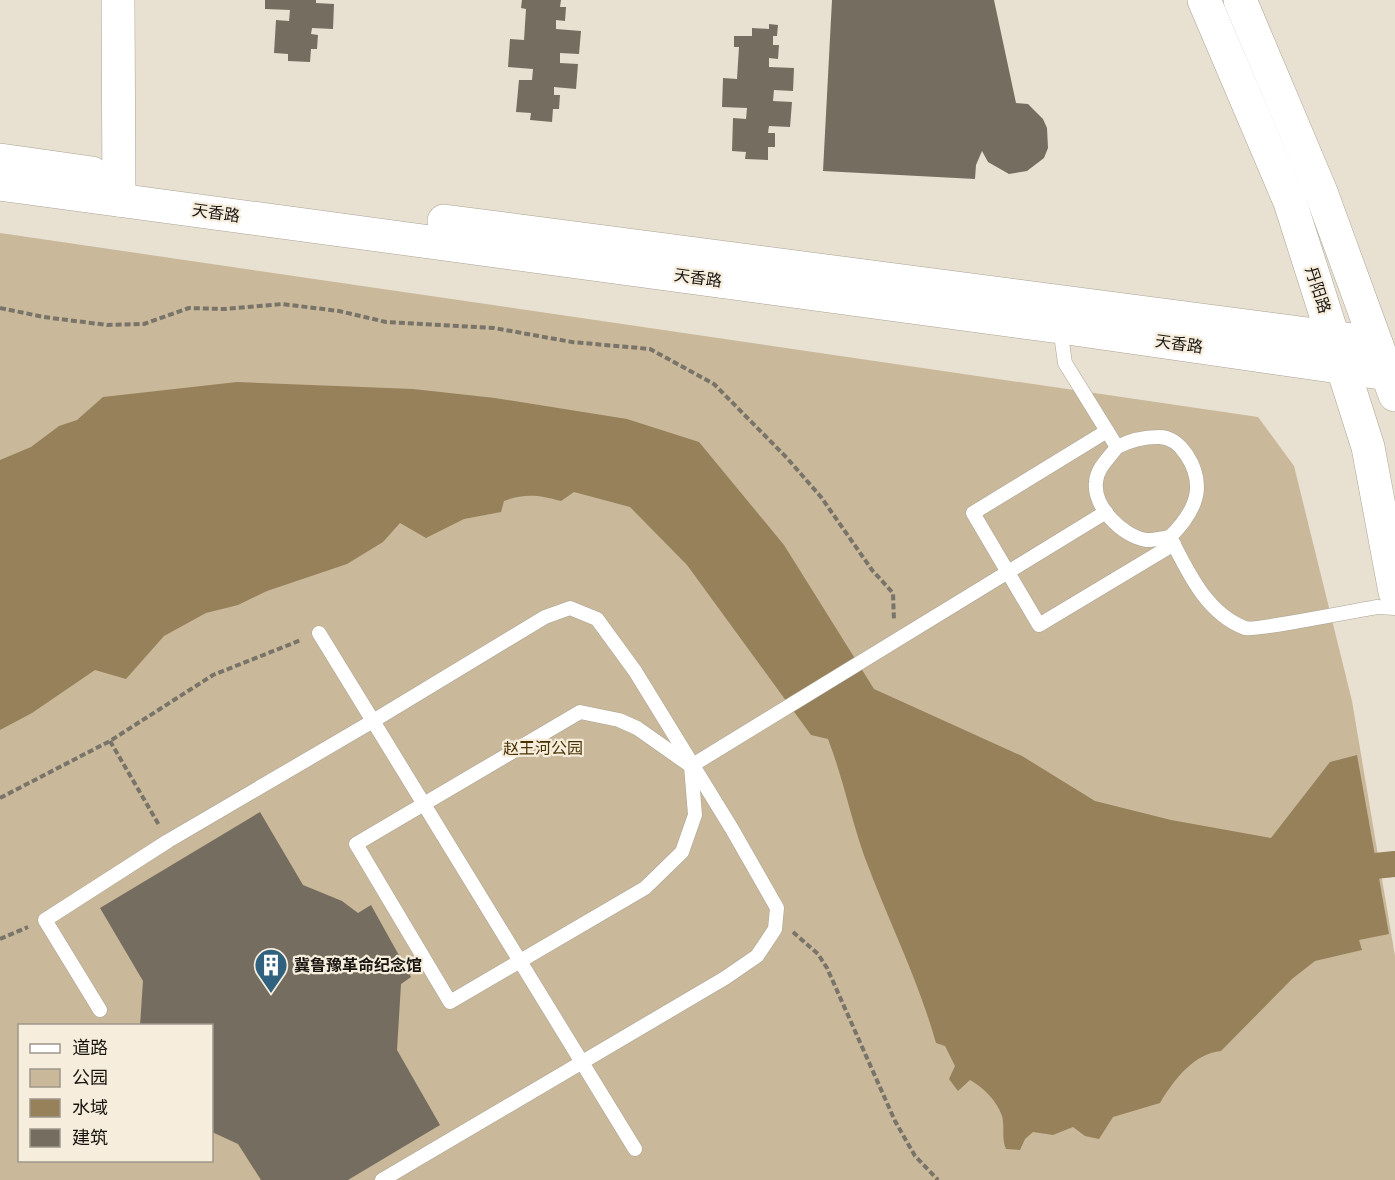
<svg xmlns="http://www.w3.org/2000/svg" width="1395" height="1180" font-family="Arial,'Noto Sans SC',sans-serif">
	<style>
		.green { fill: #c9b899; fill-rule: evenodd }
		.water { fill: #96815b }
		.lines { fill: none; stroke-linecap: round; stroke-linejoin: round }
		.canal { stroke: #96815b; stroke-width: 26 }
		.building { fill: #756e60 }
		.lane-casing { stroke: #aba395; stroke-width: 15 }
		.secondary-casing { stroke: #aba395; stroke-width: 34 }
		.primary-casing { stroke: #aba395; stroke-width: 34 }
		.path { stroke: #79746a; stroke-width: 4; stroke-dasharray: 6 3; stroke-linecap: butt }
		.lane { stroke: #fff; stroke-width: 14 }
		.secondary { stroke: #fff; stroke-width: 33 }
		.primary { stroke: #fff; stroke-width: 33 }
		.labels { text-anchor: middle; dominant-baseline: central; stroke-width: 4.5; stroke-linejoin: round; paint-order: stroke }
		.street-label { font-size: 16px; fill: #181510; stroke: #f6eddd }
		.park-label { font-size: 16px; fill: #493200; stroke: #f6eddd }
		.poi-label { font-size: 16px; font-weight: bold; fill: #181510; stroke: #f6eddd; text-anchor: start }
	</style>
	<rect width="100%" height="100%" fill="#e8e0d0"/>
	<path class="green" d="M 0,233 L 1258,417 L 1294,466 L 1352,701 L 1395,956 L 1395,1180 L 0,1180 ZM 20,1026 L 212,1026 L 212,1160 L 20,1160 Z"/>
	<path class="water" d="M 237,382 L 413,389 L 495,398 L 627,419 L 699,442 L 784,545 L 874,689 L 1022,756 L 1095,801 L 1171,820 L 1271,838 L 1330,762 L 1357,755 L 1389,934 L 1359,940 L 1362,950 L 1315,961 L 1292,979 L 1221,1051 C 1194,1053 1173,1081 1160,1103 L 1113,1117 L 1099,1139 L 1085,1136 L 1073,1127 L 1053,1135 L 1033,1132 L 1025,1139 L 1020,1150 L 1006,1149 C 1001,1138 1005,1127 1002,1116 C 997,1101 983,1087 970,1080 L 958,1091 L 949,1079 L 955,1066 L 945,1046 L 936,1043 C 918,979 888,920 865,858 C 851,819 843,778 828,739 L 811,735 L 687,565 L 630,507 L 574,492 L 561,501 C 539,495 525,493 504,501 L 501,512 L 464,519 L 426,538 L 400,523 L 383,542 L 347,564 L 267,591 L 238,605 L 206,613 L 164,636 L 126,679 L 95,670 L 32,713 L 0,730 L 0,460 L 31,447 L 59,426 L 77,420 L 103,397 Z"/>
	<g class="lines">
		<polyline class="canal" points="1345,869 1395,864"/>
	</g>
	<g class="building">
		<polygon points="265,0 316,0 316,3 334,4 333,29 312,28 311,34 318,35 317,49 311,49 310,62 288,61 288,54 274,53 276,20 289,21 290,10 265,9"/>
		<polygon points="522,0 561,0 560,7 566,7 565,21 556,20 556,29 581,31 579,54 560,53 560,63 578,64 576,89 554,87 554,95 560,95 559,109 553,109 552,122 530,120 531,113 516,112 519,80 532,80 533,69 508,67 510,39 524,40 526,9 521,8"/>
		<polygon points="832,0 994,0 1016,103 1028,104 1043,119 1047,128 1048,148 1044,158 1027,171 1009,174 988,162 982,151 976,165 975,179 823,171"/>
		<polygon points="769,24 778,25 777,36 773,36 773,45 779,45 778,59 769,58 769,67 794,68 793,91 774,90 773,101 792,102 790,127 769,126 768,133 775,133 775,147 768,147 768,160 745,159 746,152 732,151 733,118 746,119 747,108 722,107 723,78 737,79 739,47 734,47 734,36 752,36 752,28 769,29"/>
		<polygon points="260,812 303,885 342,901 358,913 371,905 411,977 401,984 397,1050 440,1125 348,1180 261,1180 238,1144 212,1132 212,1026 140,1026 143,981 100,908"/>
	</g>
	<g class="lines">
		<defs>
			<g id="lane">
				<path d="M 1060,328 L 1065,363 L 1117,447 C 1129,441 1144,437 1158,437 C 1181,436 1198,468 1197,489 C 1196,508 1183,524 1170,537 C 1188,572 1206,613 1245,628 C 1254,631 1359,610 1377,607 L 1395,608"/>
				<polyline points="1107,431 973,513 1039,625 1174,544"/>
				<path d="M 1117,447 C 1109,458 1097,468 1096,482 C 1093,507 1123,537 1147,540 C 1154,540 1163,538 1170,537"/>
				<polygon points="580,712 619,720 637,728 691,766 695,815 682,852 645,888 450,1002 356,844"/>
				<polyline points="691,766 1106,512"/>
				<polyline points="100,1010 45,920 168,841 373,721 319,633"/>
				<path d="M 382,1180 L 725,978 L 757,956 L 775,929 L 777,908 L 732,829 L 635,671 L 597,619 L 570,608 L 545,617 L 373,721 C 460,863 547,1006 635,1149"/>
			</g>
			<g id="secondary">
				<polyline points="118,0 119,200"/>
				<polyline points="0,160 92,173"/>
				<polyline points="0,184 1060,327 1395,375"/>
				<polyline points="444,221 1376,343"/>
			</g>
			<g id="primary">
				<polyline points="1204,0 1290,202 1368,447 1395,592"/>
				<polyline points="1240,0 1321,192 1395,395"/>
			</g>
		</defs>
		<use href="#lane" class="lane-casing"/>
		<use href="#secondary" class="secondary-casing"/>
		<use href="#primary" class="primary-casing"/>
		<g class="path">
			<polyline points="0,308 44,317 107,325 144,324 189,308 225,309 282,304 339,311 386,322 494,328 572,342 650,349 714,384 787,458 821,497 872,570 893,593 894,621"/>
			<polyline points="110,741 159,825"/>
			<polyline points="0,798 110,741 213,675 301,640"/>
			<polyline points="793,932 818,954 827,968 895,1121 915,1156 938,1180"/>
			<polyline points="0,939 28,927"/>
		</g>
		<use href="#lane" class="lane"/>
		<use href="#secondary" class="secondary"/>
		<use href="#primary" class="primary"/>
	</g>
	<defs>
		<symbol id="building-pin" viewBox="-11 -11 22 30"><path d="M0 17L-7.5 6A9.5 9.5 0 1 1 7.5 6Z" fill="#30617f" stroke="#f6eddd"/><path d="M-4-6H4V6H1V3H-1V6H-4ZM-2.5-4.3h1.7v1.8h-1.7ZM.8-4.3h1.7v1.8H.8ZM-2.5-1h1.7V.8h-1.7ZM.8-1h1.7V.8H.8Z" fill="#fff"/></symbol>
	</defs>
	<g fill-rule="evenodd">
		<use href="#building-pin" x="252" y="946" width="38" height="52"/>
	</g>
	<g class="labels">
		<g class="street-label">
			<text transform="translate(216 213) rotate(8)">天香路</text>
			<text transform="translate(698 278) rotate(8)">天香路</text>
			<text transform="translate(1318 290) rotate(72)">丹阳路</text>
			<text transform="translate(1179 344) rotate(8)">天香路</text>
		</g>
		<g class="park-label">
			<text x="543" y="748">赵王河公园</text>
		</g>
		<g class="poi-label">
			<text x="294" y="965">冀鲁豫革命纪念馆</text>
		</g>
	</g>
	<rect x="18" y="1024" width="195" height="138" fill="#f6eddd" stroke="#9d978b" stroke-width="1.5"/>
	<rect x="30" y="1044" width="30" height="9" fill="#ffffff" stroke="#9d978b" stroke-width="1.5"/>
	<text x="72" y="1054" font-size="18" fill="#181510">道路</text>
	<rect x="30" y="1069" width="30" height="18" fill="#c9b899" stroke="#9d978b" stroke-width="1.5"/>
	<text x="72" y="1084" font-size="18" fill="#181510">公园</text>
	<rect x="30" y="1099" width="30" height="18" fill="#96815b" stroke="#9d978b" stroke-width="1.5"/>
	<text x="72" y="1114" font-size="18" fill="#181510">水域</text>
	<rect x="30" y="1129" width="30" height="18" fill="#756e60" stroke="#9d978b" stroke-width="1.5"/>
	<text x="72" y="1144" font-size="18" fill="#181510">建筑</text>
</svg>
